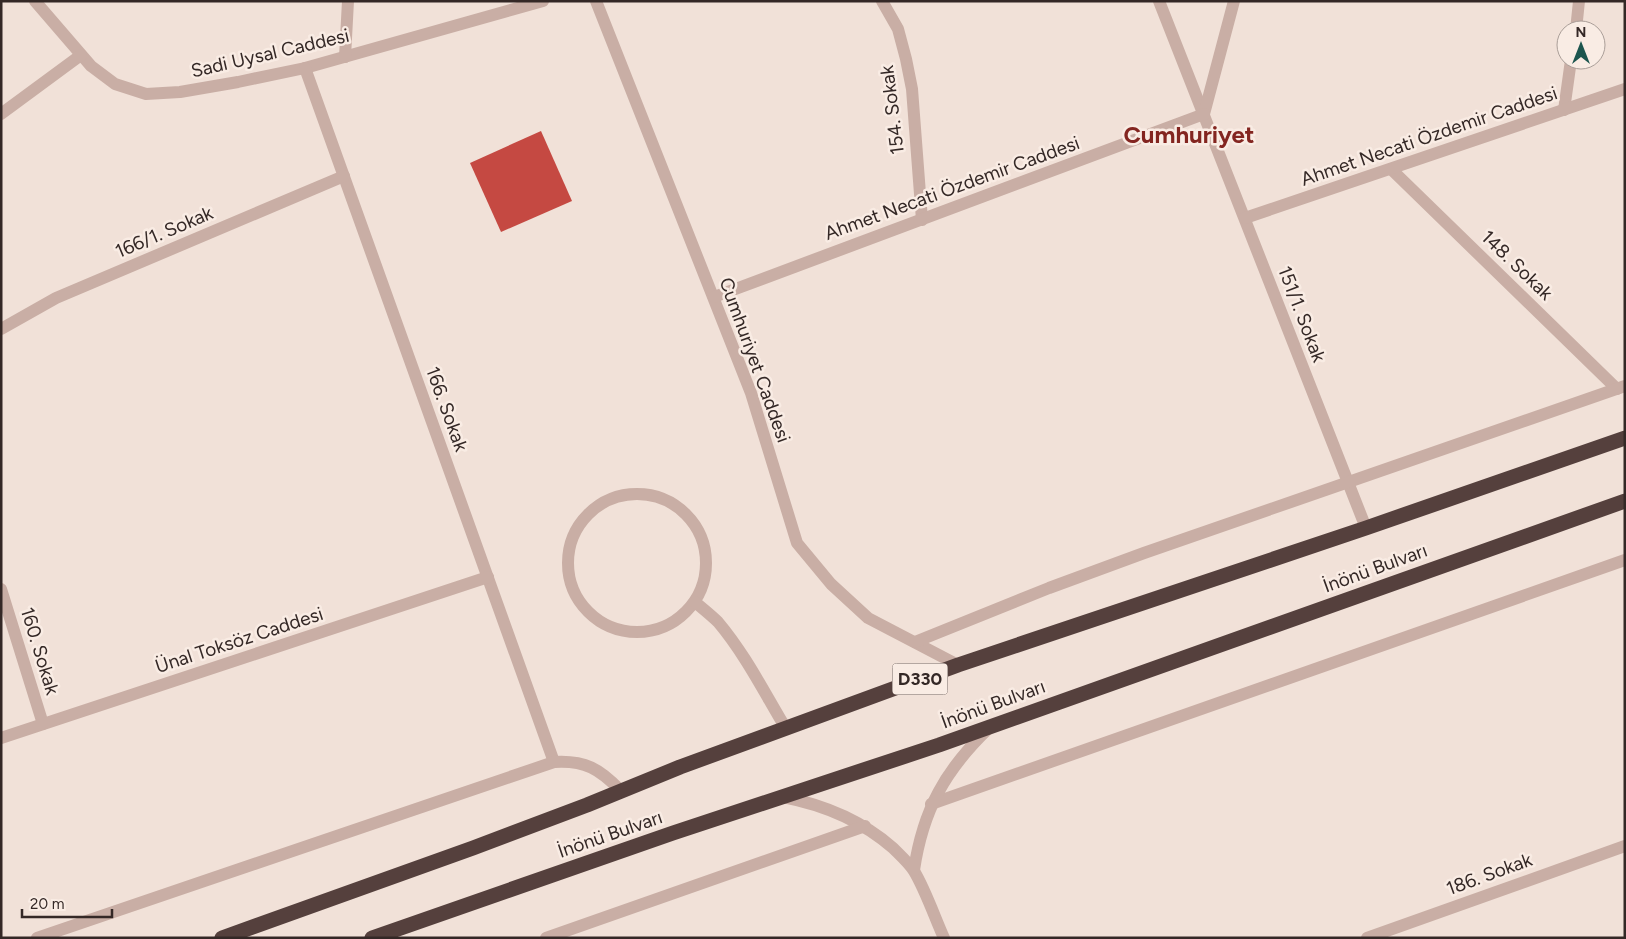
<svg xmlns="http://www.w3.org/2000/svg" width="1626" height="939" font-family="Figtree,sans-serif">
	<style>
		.building { fill: #c54942 }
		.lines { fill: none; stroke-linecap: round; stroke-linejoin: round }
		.minor { stroke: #c9aea5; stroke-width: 12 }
		.highway { stroke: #55403d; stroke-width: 15 }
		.labels { text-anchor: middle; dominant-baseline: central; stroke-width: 5; stroke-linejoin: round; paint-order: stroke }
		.shield { fill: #f9ece4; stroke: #6f635f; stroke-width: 1 }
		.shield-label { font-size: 18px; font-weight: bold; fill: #342826 }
		.street-label { font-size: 19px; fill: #342826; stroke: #f9ece4 }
		.district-label { font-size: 24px; font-weight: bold; fill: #832520; stroke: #f9ece4 }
	</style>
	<rect width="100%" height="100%" fill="#f1e1d8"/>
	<polygon class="building" points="541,131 572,201 501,232 470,163"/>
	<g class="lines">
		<g class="minor">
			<polyline points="35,1 91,66 115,84 146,94 180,92 238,82 305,68 543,1"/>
			<polyline points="596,1 751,393 797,543 831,584 868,618 958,665"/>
			<polyline points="882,1 898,29 906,59 912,89 922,220"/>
			<polyline points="1159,1 1366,528"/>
			<polyline points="1576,30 1579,1"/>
			<polyline points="345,57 348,1"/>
			<polyline points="305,68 554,762"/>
			<polyline points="1564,110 1571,60"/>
			<polyline points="1,114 81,55"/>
			<polyline points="1204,114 1234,1"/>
			<polyline points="1391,169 1617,389"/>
			<polyline points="1245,218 1625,89"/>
			<polyline points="714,297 1204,114"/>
			<polyline points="1,329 56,298 344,176"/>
			<circle cx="637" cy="563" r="69"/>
			<polyline points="1,589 43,724"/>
			<path d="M 695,602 C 702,608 711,615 718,622 C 745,654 764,692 785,727"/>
			<polyline points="915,642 1049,588 1144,553 1625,386"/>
			<polyline points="1,738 488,577"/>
			<path d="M 783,797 C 825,805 861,820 893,848 C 900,855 909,863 914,871 C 925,889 935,918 944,938"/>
			<polyline points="931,804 1625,560"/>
			<path d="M 914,870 C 923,810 945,770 989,728"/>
			<path d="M 37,938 L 554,762 C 585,760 600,769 621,791"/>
			<polyline points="546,938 865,826"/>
			<polyline points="1367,938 1625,846"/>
		</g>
		<g class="highway">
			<polyline points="222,938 473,848 587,805 680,767 958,665 1366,528 1625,438"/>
			<polyline points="372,938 673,833 939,745 1625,501"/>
		</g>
	</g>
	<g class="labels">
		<rect class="shield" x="892.5" y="663.5" width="55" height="31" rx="4"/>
		<g class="shield-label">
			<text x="920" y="679">D330</text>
		</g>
		<g class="street-label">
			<text transform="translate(270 53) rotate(-13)">Sadi Uysal Caddesi</text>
			<text transform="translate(892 110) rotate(-97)">154. Sokak</text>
			<text transform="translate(1429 136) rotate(-19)">Ahmet Necati Özdemir Caddesi</text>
			<text transform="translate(952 188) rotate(-20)">Ahmet Necati Özdemir Caddesi</text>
			<text transform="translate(164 232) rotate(-23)">166/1. Sokak</text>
			<text transform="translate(1517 265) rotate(44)">148. Sokak</text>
			<text transform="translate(1302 314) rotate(69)">151/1. Sokak</text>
			<text transform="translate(755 360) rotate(70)">Cumhuriyet Caddesi</text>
			<text transform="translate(447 409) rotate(70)">166. Sokak</text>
			<text transform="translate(1375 568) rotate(-20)">İnönü Bulvarı</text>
			<text transform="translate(239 640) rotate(-18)">Ünal Toksöz Caddesi</text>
			<text transform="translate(40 651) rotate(73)">160. Sokak</text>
			<text transform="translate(993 704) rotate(-20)">İnönü Bulvarı</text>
			<text transform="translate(610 834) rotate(-19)">İnönü Bulvarı</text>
			<text transform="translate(1489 874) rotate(-20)">186. Sokak</text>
		</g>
		<g class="district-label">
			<text x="1189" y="134">Cumhuriyet</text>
		</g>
	</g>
	<rect width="1626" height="939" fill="none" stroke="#342826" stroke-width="5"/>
	<g transform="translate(1581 45)"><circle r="24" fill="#f9ece4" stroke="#aa9e98"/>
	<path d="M0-4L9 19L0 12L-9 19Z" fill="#1c554e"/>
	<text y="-8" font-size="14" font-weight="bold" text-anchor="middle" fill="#342826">N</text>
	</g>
	<path d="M22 909v8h90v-8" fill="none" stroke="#342826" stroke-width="2.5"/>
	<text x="30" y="909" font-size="15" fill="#342826" stroke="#f9ece4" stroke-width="4" paint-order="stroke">20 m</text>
</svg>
